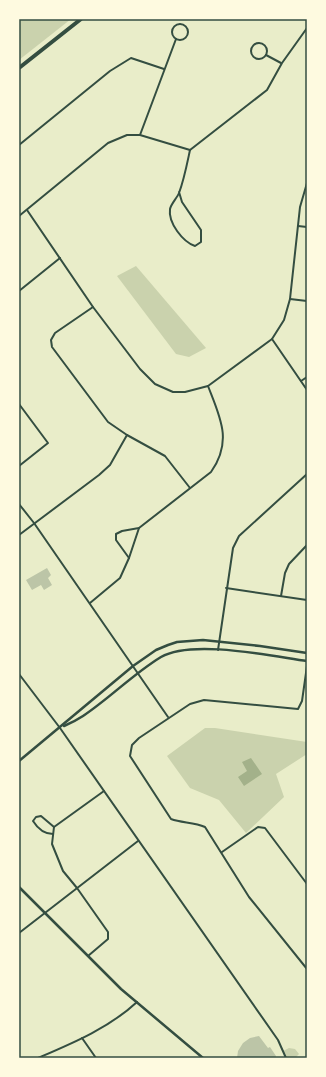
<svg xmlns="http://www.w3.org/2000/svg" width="326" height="1077" font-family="Cabin,sans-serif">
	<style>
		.green { fill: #cad2ad }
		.water { fill: #a3b18a }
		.building { fill: #bcc5a7 }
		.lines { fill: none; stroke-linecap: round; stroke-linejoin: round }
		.minor { stroke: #344e41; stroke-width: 2 }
		.tertiary { stroke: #344e41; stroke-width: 2.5 }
		.motorway { stroke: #344e41; stroke-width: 4 }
		.neatline { fill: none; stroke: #344e41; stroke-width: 1.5 }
	</style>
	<rect width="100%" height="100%" fill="#e9edc9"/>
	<g class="green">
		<polygon points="19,19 71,19 19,60"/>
		<polygon points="136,266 206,348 189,357 176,354 117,276"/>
		<polygon points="205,728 215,728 307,742 307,754 276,774 284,797 246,833 219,800 190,788 167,756"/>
		<polygon points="289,1048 295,1049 299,1054 296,1057 297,1058 286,1058 283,1051"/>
	</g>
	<polygon class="water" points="251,758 262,774 244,786 238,777 247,771 242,762"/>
	<g class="building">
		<polygon points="47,568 51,575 48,578 52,585 44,590 41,585 32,590 26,580"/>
		<polygon points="259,1036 268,1048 270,1047 276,1056 275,1058 237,1058 238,1051 243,1043 250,1038"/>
	</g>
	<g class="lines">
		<g class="minor">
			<circle cx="180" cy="32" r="8"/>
			<circle cx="259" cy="51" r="8"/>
			<polyline points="266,55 281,63"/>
			<polyline points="140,135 176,39"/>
			<polyline points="19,145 110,71 131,58 164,69"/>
			<polyline points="190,150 267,90 282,63 307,28"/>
			<path d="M 179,192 L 182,202 L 201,230 L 201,242 L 195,246 C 183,242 168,223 170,209 C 171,204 177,198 179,193 C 184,180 187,164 190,150"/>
			<polyline points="27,210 93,307 140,369 155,384 173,392 185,392 208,386 272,339 284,320 290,299 300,207 307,183"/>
			<polyline points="19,216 108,143 127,135 140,135 190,150"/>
			<polyline points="298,226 307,227"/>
			<polyline points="19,291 60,258"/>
			<polyline points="290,299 307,301"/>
			<polyline points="93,307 55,333 51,340 52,347 108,422 127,435 165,456 190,488"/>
			<polyline points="272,339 307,390"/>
			<polyline points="301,381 307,377"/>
			<polyline points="19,404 48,443 19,466"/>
			<polyline points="19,504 34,523 168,717"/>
			<polyline points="19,535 99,475 110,465 127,435"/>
			<path d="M 129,558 L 116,540 L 116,534 L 122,531 L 139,528 L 211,472 C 233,441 220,417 208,386"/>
			<polyline points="226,588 307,600"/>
			<polyline points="281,596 285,573 289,564 307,545"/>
			<polyline points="90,603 120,578 129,558 139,528"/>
			<polyline points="218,650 233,548 239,536 307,474"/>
			<path d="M 307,666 L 302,701 L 298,709 L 204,700 L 190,704 L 139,738 L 132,745 L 130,756 L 171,819 C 182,823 194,822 205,827 L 249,897 L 307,969"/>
			<polyline points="19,674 60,728 278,1040 286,1058"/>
			<path d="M 53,834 C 44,834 38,829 33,821 L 36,817 L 41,816 L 54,827"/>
			<polyline points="222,852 258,827 265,828 307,884"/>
			<polyline points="19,933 138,841"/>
			<polyline points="88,956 108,939 108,932 77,888 63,871 52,844 54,827 104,791"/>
			<polyline points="82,1038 96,1058"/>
			<path d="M 38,1058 C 73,1043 109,1028 137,1002"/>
		</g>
		<g class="tertiary">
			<path d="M 64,726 C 71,723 77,720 83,716 C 110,698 133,674 161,657 C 192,639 271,656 307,661"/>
			<polyline points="19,761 133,666 156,650 168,645 177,642 203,640 260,646 307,653"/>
			<polyline points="19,887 121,989 203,1058"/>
		</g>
		<polyline class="motorway" points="19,68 81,19"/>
	</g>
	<rect width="326" height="1077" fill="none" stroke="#fefae0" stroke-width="40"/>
	<rect x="20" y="20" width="286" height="1037" class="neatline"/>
</svg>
